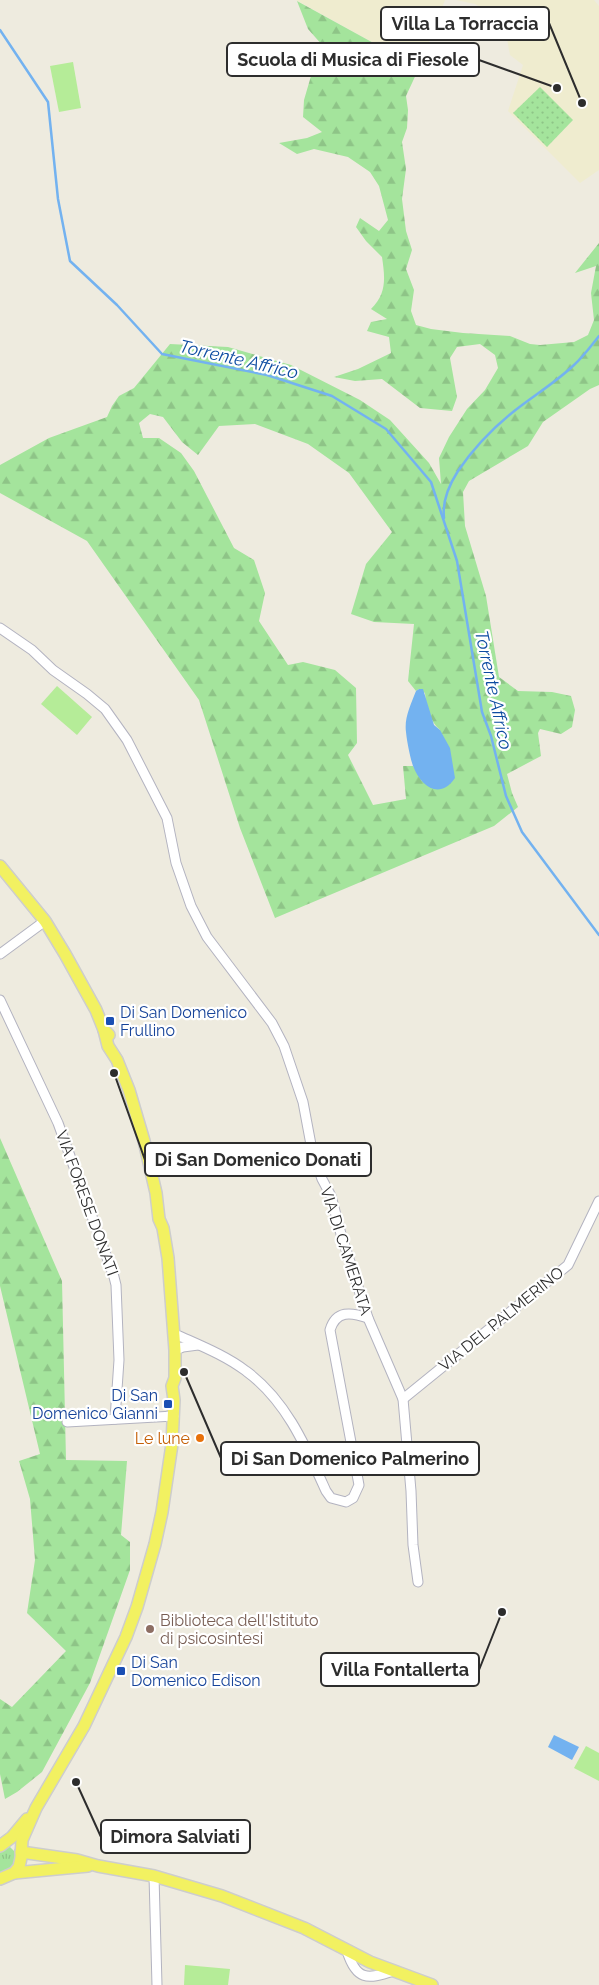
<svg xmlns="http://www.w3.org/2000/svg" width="599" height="1985" font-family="Raleway,sans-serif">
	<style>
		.education { fill: #efeccf }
		.grass { fill: url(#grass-tufts) }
		.forest { fill: url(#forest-firs); fill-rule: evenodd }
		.garden { fill: url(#garden-dots) }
		.pitch { fill: #b5ec98 }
		.water { fill: #73b2f0 }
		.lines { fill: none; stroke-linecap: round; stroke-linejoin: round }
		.stream { stroke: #73b2f0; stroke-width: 2.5 }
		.minor-casing { stroke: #b3b3c0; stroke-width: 11 }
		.major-casing { stroke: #cdcdcd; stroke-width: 14 }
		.minor { stroke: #fff; stroke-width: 9 }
		.major { stroke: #f2f161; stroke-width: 11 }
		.transit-dot { fill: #1a4fb4; stroke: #fff; stroke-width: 2 }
		.food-dot { fill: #e8710a; stroke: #fff; stroke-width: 2 }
		.education-dot { fill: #8d6e63; stroke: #fff; stroke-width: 2 }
		.labels { text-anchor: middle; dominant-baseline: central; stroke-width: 4.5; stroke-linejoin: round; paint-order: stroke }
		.transit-label { font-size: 16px; fill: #164399; stroke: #fff; text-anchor: start }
		.street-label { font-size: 16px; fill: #2d2d2d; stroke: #fff }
		.food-label { font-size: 16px; fill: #c56008; stroke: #fff; text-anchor: end }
		.education-label { font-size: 16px; fill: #785e54; stroke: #fff; text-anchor: start }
		.water-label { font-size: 18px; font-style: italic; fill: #0d4ca1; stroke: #fff }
		.leader { fill: none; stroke: #2d2d2d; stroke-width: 2 }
		.callout-dot { fill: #2d2d2d; stroke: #fff; stroke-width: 2 }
		.callout { fill: #fff; stroke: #2d2d2d; stroke-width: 2 }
		.callout-label { font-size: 18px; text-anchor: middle; font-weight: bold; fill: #2d2d2d }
	</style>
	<defs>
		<pattern id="grass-tufts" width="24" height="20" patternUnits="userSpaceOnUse" patternTransform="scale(1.25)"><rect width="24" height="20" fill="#a4e49c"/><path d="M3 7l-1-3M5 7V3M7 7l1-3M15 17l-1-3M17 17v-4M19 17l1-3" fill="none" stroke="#8ec487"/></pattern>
		<pattern id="forest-firs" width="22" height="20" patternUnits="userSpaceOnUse" patternTransform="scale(1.25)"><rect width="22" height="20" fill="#a4e49c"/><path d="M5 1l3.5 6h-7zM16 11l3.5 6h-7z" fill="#8ec487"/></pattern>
		<pattern id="garden-dots" width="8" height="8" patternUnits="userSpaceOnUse" patternTransform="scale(1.25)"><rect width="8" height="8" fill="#a4e49c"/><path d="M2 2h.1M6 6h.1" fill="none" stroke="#8ec487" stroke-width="1.8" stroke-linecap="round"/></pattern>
	</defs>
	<rect width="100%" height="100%" fill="#eeebdf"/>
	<g class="education">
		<polygon points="296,0 445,0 419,68"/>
		<polygon points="456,0 594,0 599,6 599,170 580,183 508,111 523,65 510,55 505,28 498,17 475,4"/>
	</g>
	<path class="grass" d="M 6,1847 L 10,1847 L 15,1852 C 18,1863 9,1870 0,1875 L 0,1850 Z"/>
	<g class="forest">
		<path d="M 297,1 L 419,68 L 406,96 L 408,110 L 407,128 L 402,142 L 406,169 L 402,199 L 406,231 L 412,250 L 406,269 L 414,290 L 411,311 L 416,325 L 431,329 L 463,333 L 510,336 L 530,344 L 540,345 L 574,342 L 588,335 L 594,320 L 591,293 L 596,266 L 575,273 L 599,243 L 599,385 L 590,389 L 543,422 L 528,446 L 469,481 L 463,492 L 465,526 L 486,596 L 499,677 L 518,691 L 552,692 L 571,696 L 575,710 L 572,727 L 561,734 L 540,729 L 538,733 L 541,756 L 507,774 L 512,793 L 518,807 L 494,826 L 275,918 L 240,828 L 199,700 L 87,541 L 0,493 L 0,465 L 49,438 L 107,417 L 112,406 L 119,396 L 134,388 L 170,344 L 228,347 L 291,365 L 360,400 L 390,420 L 429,463 L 441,484 L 439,458 L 449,437 L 467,409 L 485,390 L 498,368 L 495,355 L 480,344 L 457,347 L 450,358 L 457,397 L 452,411 L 420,408 L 382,379 L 355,381 L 334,377 L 358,369 L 391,353 L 389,337 L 367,331 L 371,322 L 387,319 L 371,309 C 387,293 385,278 382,257 L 366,241 L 356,227 L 360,218 L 379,231 L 388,220 L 379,186 L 370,172 L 348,157 L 314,149 L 297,154 L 279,143 L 307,138 L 322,132 L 303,117 L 304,100 L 311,76 L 323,68 L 323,46 L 308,29 ZM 150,414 L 163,417 L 182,442 L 198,455 L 219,426 L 255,424 L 308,444 L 349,473 L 392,532 L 366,564 L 351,614 L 374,622 L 414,624 L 408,681 L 416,691 L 419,689 L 425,693 C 426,705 430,722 440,730 L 422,781 L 413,766 L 403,766 L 406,799 L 373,805 L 348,755 L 357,743 L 356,688 L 335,670 L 303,662 L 288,665 L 259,621 L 265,593 L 254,560 L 234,548 L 194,471 L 181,453 L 159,438 L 143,438 L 139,423 Z"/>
		<polygon points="0,1138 62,1281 66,1460 127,1461 121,1535 130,1542 130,1570 90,1683 42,1772 17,1792 5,1799 0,1774 0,1699 12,1707 66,1651 27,1613 35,1560 30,1499 19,1461 40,1454 0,1286"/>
	</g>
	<polygon class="garden" points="540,87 573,120 547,147 513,113"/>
	<g class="pitch">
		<polygon points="73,62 81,108 59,112 50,66"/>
		<polygon points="57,686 92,717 77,735 41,704"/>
		<polygon points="586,1746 599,1753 599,1781 574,1768"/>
		<polygon points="185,1965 230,1969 228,1985 184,1985"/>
	</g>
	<g class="water">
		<path d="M 419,689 L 423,689 L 434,725 L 440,730 L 450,748 L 455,778 C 440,800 421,787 413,766 C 410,757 407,742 406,732 C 404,718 411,704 416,691 Z"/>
		<polygon points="554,1735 579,1747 572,1760 548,1747"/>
	</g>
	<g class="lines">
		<g class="stream">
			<polyline points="0,30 48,102 58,199 70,261 117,305 162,354 267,375 332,396 386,429 431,482 457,561 482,712 491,736 506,796 522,832 599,935"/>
			<path d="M 444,518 C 442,501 449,485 458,471 C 473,449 492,429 513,412 C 533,396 555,383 574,365 C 583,357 591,346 599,336"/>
		</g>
		<defs>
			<g id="minor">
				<polyline points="0,628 32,650 53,670 87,694 105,709 127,740 167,818 176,863 191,906 207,937 272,1023 284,1046 303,1102 312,1150 322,1179 331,1196 341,1234 368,1318 403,1399 411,1491 413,1545 418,1582"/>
				<polyline points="0,954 45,921"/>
				<polyline points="0,1000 58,1123 114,1277 116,1285 119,1360 115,1419"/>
				<path d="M 175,1334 C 199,1345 225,1355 246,1371 C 286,1400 306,1447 326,1491 L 331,1498 L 346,1502 L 353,1498 L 359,1485 L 330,1330 C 336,1310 351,1312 368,1318"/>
				<polyline points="175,1350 183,1347 198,1345"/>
				<polyline points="403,1399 568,1265 599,1201"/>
				<polyline points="67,1422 174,1416"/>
				<polyline points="154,1876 157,1985"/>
				<path d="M 347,1951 C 356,1980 367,1980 393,1971"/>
			</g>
			<g id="major">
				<polyline points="0,866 45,921 65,954 96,1010 104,1030 109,1035"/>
				<polyline points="0,1846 12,1837 27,1819"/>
				<polyline points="21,1852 77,1860 98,1866 154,1876 222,1896 304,1928 370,1962 432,1985"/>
				<polyline points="14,1873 88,1866"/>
				<polyline points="0,1879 14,1873 19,1867 21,1858 22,1840 36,1808 84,1726 126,1637 137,1607 155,1544 162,1512 172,1444 174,1400 172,1386 175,1378 175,1350 168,1258 163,1228 159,1219 156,1193 144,1141 129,1090 117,1060 108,1046 104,1030"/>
			</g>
		</defs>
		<use href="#minor" class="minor-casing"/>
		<use href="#major" class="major-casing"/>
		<use href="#minor" class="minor"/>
		<use href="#major" class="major"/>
	</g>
	<g class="transit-dot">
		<rect x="105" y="1016" width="10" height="10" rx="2.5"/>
		<rect x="163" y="1399" width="10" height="10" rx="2.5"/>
		<rect x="116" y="1666" width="10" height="10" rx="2.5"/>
	</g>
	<circle class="food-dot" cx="200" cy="1438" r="5"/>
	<circle class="education-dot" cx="150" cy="1629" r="5"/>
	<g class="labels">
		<g class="transit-label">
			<text x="120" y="1012">Di San Domenico<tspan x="120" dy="18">Frullino</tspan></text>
			<text x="158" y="1395" text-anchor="end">Di San<tspan x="158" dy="18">Domenico Gianni</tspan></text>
			<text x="131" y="1662">Di San<tspan x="131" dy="18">Domenico Edison</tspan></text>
		</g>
		<g class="street-label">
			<text transform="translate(87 1203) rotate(70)">VIA FORESE DONATI</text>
			<text transform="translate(346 1251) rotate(72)">VIA DI CAMERATA</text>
			<text transform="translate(501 1319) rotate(-39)">VIA DEL PALMERINO</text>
		</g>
		<g class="food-label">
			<text x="190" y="1438">Le lune</text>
		</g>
		<g class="education-label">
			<text x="160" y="1620">Biblioteca dell'Istituto<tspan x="160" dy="18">di psicosintesi</tspan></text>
		</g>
		<g class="water-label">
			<text transform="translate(239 359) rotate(13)">Torrente Affrico</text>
			<text transform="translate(494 690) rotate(78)">Torrente Affrico</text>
		</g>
	</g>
	<path class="leader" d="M582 103L549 23M557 88L479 60M114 1073L145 1160M184 1372L221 1458M502 1612L479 1670M76 1782L101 1837"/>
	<g class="callout-dot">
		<circle cx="582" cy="103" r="5"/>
		<circle cx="557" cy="88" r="5"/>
		<circle cx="114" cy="1073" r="5"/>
		<circle cx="184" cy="1372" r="5"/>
		<circle cx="502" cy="1612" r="5"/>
		<circle cx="76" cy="1782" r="5"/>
	</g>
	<g class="callout">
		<rect x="381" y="7" width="168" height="33" rx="5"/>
		<rect x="227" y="43" width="252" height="33" rx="5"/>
		<rect x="145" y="1143" width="226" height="33" rx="5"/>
		<rect x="221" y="1442" width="258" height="33" rx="5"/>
		<rect x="321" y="1653" width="158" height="33" rx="5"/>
		<rect x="101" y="1820" width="149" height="33" rx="5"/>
	</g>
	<g class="callout-label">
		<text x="465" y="30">Villa La Torraccia</text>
		<text x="353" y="66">Scuola di Musica di Fiesole</text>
		<text x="258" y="1166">Di San Domenico Donati</text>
		<text x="350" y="1465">Di San Domenico Palmerino</text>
		<text x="400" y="1676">Villa Fontallerta</text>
		<text x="175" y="1843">Dimora Salviati</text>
	</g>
</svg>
